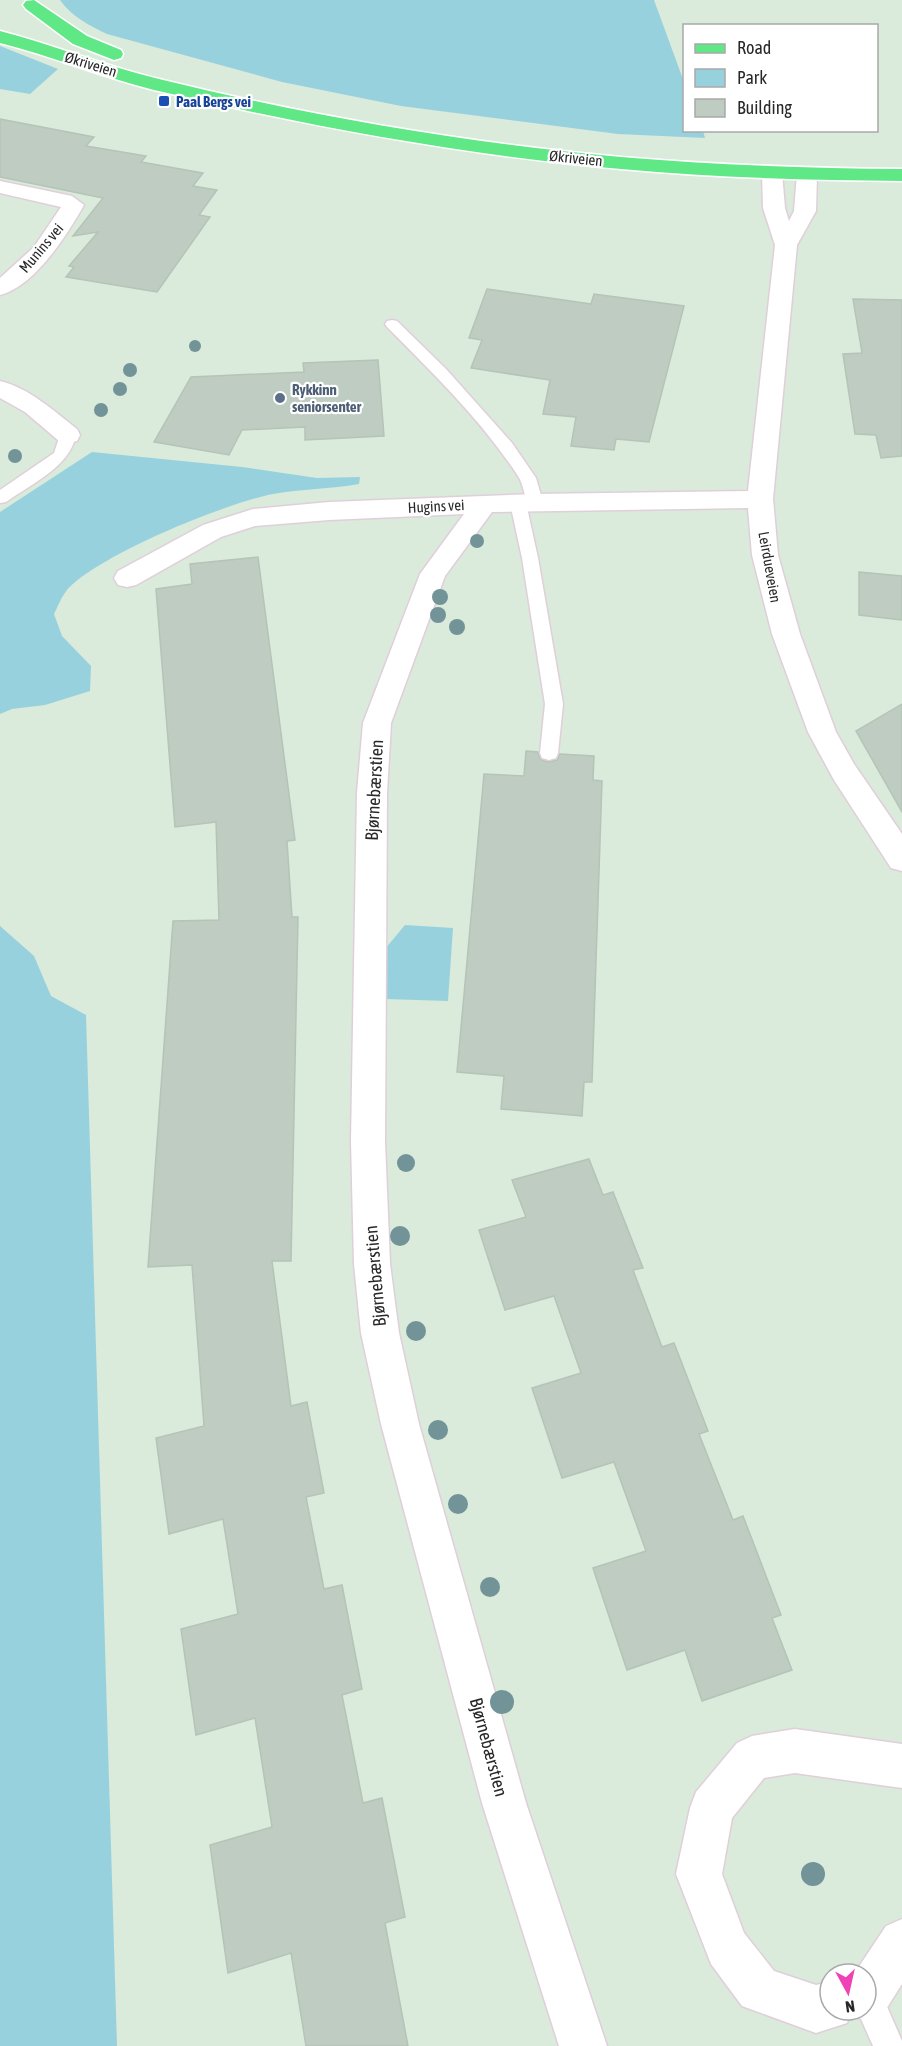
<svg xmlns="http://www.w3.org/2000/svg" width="902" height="2046" font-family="'Asap Condensed',sans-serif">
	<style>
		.green { fill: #98d1de }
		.building { fill: #bfccc1; stroke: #b4c4b7; stroke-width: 1.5 }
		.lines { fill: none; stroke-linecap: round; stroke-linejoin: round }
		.lane-casing { stroke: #e0cfda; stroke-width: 3 }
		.street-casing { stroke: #e0cfda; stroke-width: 3 }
		.primary-casing { stroke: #fff; stroke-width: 3 }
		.lane { fill: #fff; fill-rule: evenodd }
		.street { fill: #fff; fill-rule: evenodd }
		.primary { fill: #60e887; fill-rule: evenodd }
		.tree { fill: #729397 }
		.transit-dot { fill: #1a4fb4; stroke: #fff; stroke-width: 2 }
		.service-dot { fill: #5c6f8a; stroke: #fff; stroke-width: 2 }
		.labels { text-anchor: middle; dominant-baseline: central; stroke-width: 4.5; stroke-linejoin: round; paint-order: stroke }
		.far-street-label { font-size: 15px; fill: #282828; stroke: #fff }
		.far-transit-label { font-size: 15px; font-weight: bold; fill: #164399; stroke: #fff; text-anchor: start }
		.far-service-label { font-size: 15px; font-weight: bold; fill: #4e5e75; stroke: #fff; text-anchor: start }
		.street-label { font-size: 18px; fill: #282828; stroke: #fff }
	</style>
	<rect width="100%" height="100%" fill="#daeadb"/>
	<g class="green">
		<path d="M 60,0 L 654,0 L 684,82 L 684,130 L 703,131 L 705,138 L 618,134 L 401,106 L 282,82 L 107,34 C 90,26 71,16 60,0 Z"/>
		<polygon points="0,46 58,69 30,94 0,89"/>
		<path d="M 92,452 L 242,467 L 317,478 L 360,477 L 359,484 C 331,489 301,489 273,494 C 226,503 98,555 67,590 C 62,596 58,606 54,614 L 62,636 L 91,666 L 90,691 L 45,705 L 12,709 L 0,714 L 0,512 Z"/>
		<polygon points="405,925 453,928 448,1001 385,999 385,949"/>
		<polygon points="0,926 34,956 51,996 86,1015 117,2046 0,2046"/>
	</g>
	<g class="building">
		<polygon points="0,119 94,137 86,146 146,156 141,162 203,173 193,186 217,190 199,215 210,217 157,292 66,277 74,267 69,266 98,232 73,236 103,198 0,177"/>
		<polygon points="487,289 591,304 594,294 684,306 649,442 616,439 614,450 571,446 576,417 543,414 550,380 471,368 482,340 469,338"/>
		<polygon points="853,299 902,300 902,456 881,458 876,435 855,434 843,354 862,353"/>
		<polygon points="378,360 384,436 305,440 305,427 242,430 229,455 154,442 191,377 304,372 303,363"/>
		<polygon points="258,557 295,840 287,841 292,917 298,917 291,1261 272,1261 291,1406 307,1402 324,1493 306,1497 324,1589 342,1585 362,1689 342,1695 363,1803 382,1798 405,1917 385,1923 408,2046 306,2046 291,1953 228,1973 210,1845 272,1827 255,1718 196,1735 181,1629 238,1614 223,1519 169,1534 156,1438 204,1426 192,1265 148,1267 173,921 219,920 216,822 175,827 156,589 192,584 190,564"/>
		<polygon points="859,572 902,576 902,620 859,615"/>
		<polygon points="902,704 902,812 856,731"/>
		<polygon points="526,751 538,752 540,759 548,762 557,760 560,754 594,756 593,780 602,781 592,1082 584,1082 582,1116 501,1109 504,1076 457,1072 484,774 524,776"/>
		<polygon points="589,1159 603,1195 613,1192 643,1268 633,1270 662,1347 674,1343 708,1431 699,1434 733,1520 743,1516 781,1615 772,1618 792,1670 702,1701 685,1650 627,1670 593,1568 646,1551 614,1462 562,1478 532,1388 581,1373 554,1296 505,1310 479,1230 526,1217 512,1180"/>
	</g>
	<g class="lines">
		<defs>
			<g id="lane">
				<path d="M 392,320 L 397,321 L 446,369 L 512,443 L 536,478 L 543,502 L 541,506 L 529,506 C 524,497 524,485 518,476 C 482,421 433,373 387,327 L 385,324 L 387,321 Z"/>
				<path d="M 68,430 L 76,435 C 70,467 31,484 6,502 L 0,503 L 0,490 L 54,453 L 60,435 Z"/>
				<polygon points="518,498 524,499 526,503 538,558 563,704 558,753 556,758 549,760 542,758 540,753 545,704 522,558 510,503 512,499"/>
				<polygon points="866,1982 878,1986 902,2041 902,2046 873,2046 857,2010 866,2010"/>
			</g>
			<g id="street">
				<polygon points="772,167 779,169 782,173 785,208 789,221 794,211 797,174 800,170 807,168 814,170 817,174 816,211 797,245 773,499 778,555 800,634 836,732 854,764 902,834 902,871 891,868 834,780 808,732 772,634 752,555 748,508 492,512 445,576 391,723 387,793 385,1141 390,1264 399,1333 419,1424 526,1803 607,2046 559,2046 482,1803 381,1424 361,1333 354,1264 351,1141 357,793 363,723 420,574 464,514 329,520 255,526 221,537 136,585 127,587 118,585 114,578 118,571 203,525 253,509 329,502 535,494 748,491 775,245 763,208 762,173 765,169"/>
				<path d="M 0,181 L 72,196 L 84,205 C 67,235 35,286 0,295 L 0,278 L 34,247 L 61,207 L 0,193 Z"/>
				<path d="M 0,381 C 29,388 54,411 77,429 L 80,435 L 77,441 L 68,443 L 59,441 L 25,412 L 0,398 Z"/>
				<polygon points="795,1729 902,1744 902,1788 795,1773 764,1778 732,1818 722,1874 744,1933 774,1971 816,1985 830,1982 830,2010 866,2010 866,1974 854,1974 886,1926 902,1919 902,1984 883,2014 866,2021 850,2014 847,2023 816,2033 742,2006 711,1964 676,1874 690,1808 696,1792 737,1743 752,1736"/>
			</g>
			<g id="primary">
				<polygon points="34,0 87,36 121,50 123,54 121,58 114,60 73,44 26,9 23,5 26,1"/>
				<path d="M 0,31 C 54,45 105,66 159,79 C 310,116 466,143 621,157 C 715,165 808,168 902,169 L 902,181 C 808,180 715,178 621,169 C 464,155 308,126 154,90 C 102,77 52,56 0,43 Z"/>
			</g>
		</defs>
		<use href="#lane" class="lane-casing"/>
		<use href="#street" class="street-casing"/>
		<use href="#primary" class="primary-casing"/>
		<use href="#lane" class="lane"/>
		<use href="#street" class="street"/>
		<use href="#primary" class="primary"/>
	</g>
	<g class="tree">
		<circle cx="195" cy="346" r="6"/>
		<circle cx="130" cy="370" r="7"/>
		<circle cx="120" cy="389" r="7"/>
		<circle cx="101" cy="410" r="7"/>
		<circle cx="15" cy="456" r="7"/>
		<circle cx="477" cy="541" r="7"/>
		<circle cx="440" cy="597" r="8"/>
		<circle cx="438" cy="615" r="8"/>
		<circle cx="457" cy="627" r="8"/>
		<circle cx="406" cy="1163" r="9"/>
		<circle cx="400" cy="1236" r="10"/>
		<circle cx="416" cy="1331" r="10"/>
		<circle cx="438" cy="1430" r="10"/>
		<circle cx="458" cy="1504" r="10"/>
		<circle cx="490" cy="1587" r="10"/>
		<circle cx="502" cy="1702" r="12"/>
		<circle cx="813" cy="1874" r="12"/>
	</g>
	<rect class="transit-dot" x="158" y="95" width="12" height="12" rx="3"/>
	<circle class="service-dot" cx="280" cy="398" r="6"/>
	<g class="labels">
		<g class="far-street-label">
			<text transform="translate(91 64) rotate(17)">Økriveien</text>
			<text transform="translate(576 158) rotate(6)">Økriveien</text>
			<text transform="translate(41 248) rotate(-50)">Munins vei</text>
			<text transform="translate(436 506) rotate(-3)">Hugins vei</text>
			<text transform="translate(770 567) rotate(80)">Leirdueveien</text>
		</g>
		<g class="far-transit-label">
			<text x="176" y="101">Paal Bergs vei</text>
		</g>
		<g class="far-service-label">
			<text x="292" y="389">Rykkinn<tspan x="292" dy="17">seniorsenter</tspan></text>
		</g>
		<g class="street-label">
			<text transform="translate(374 790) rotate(-87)">Bjørnebærstien</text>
			<text transform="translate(375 1276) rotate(-95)">Bjørnebærstien</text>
			<text transform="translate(489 1747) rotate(75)">Bjørnebærstien</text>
		</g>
	</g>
	<rect x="683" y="24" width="195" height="108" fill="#ffffff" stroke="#a9a9a9" stroke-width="1.5"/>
	<rect x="695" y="44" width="30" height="9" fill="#60e887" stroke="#a9a9a9" stroke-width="1.5"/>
	<text x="737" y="54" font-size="18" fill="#282828">Road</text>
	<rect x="695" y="69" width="30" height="18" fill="#98d1de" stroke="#a9a9a9" stroke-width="1.5"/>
	<text x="737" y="84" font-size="18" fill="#282828">Park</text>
	<rect x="695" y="99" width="30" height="18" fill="#bfccc1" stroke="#a9a9a9" stroke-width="1.5"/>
	<text x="737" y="114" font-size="18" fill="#282828">Building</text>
	<g transform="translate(848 1992) rotate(172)"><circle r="28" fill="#ffffff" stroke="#a9a9a9" stroke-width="1.5"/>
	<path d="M0-4.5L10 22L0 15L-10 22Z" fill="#f041b5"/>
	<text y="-9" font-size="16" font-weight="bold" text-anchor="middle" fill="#282828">N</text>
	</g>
</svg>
